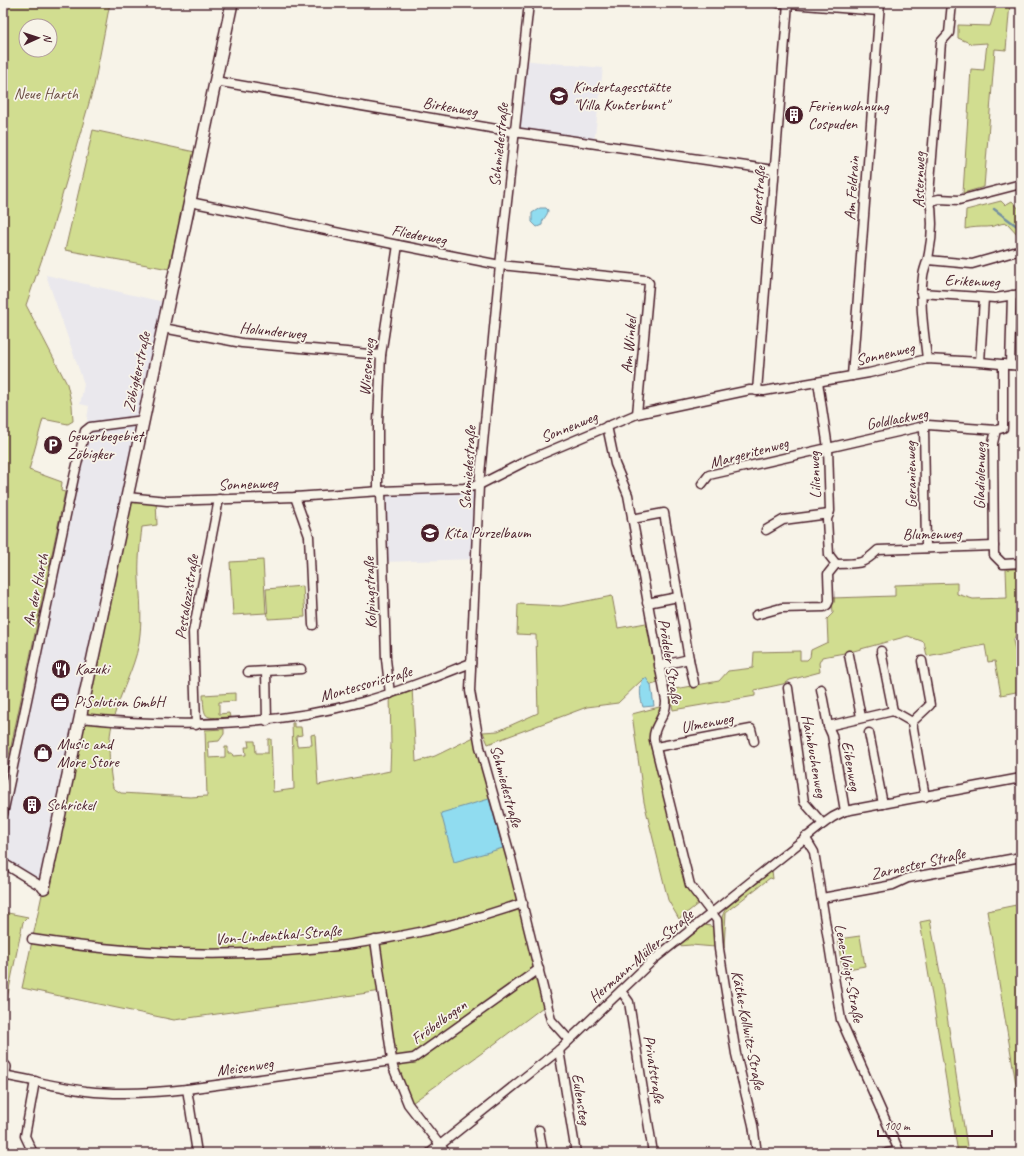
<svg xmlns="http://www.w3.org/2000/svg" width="1024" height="1156" font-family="Caveat,sans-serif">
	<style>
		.built { fill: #eae8ed }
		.green { fill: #d1dd90; stroke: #8e7e5e; fill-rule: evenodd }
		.water { fill: #90dcf0; stroke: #7490a1 }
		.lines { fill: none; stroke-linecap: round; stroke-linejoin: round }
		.stream { stroke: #7490a1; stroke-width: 2.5 }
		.street-casing { stroke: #4a1f2b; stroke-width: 11 }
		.secondary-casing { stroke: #4a1f2b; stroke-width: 14 }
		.street { stroke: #f7f3e8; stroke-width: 8 }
		.secondary { stroke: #f7f3e8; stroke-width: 11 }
		.labels { text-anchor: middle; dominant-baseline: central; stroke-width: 3.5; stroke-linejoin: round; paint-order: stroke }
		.poi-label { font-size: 16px; fill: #4a1f2b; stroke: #f7f3e8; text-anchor: start }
		.park-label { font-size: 16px; fill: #6c4e44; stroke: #f7f3e8 }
		.street-label { font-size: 16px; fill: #4a1f2b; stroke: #f7f3e8 }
	</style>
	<rect width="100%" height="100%" fill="#f7f3e8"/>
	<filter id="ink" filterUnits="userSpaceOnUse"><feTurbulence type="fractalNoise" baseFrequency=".025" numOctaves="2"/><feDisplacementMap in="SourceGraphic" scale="8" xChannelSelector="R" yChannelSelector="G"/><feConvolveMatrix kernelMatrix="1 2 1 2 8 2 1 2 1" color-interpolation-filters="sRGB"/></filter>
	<g filter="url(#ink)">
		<g class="built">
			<polygon points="522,60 603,68 594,143 514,132"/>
			<polygon points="46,275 168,303 44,888 3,863 3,814 89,428 87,419 89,406 80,404 84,384"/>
			<polygon points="479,485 476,559 383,562 381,491"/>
		</g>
		<g class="green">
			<path d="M 3,3 L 110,3 L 94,86 L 52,230 L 26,305 L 67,384 L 72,405 L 73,421 L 68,424 L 43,419 L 29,470 L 62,482 L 61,491 L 65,492 L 3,784 ZM 26,26 L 50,26 L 50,50 L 26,50 Z"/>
			<polygon points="997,3 1010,3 1006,50 995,49 984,187 963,193 971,69 984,70 987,43 972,44 958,38 958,25 990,26"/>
			<polygon points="93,130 195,152 169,269 65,250"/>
			<path d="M 1001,201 L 1005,205 L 1012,201 L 1021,211 L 1021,238 L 1007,223 C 1000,223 994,227 987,227 C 979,227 973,227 965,229 L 966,210 Z"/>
			<path d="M 127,497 L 156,500 L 157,525 L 142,527 C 140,544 138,562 139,579 C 140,597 142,615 140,634 C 138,661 124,684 116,710 C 107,736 108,761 113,788 L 121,793 L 190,797 L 207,796 L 205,730 L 224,729 L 224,734 L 219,741 L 208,742 L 209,758 L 225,757 L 225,747 L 228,747 L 228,753 L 232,753 L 233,756 L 246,755 L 245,747 L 249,747 L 248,741 L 255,741 L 256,753 L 268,753 L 268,739 L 271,739 L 273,792 L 294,789 L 292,723 L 294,723 L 294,727 L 301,727 L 302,735 L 296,736 L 297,746 L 312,745 L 311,735 L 315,734 L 318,785 L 390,771 L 391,744 L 390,694 L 412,687 L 416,762 L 435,756 L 478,735 L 547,1004 L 493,1045 L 409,1105 L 393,1067 L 382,991 L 174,1020 L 22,988 Z"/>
			<polygon points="263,560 266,613 233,615 230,562"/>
			<polygon points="1006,569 1021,569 1021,625 1013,641 1017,657 1021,660 1021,691 1001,695 995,661 988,662 985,645 927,656 924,642 908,636 850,652 822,657 819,663 820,672 790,680 783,684 755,690 755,696 673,710 669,690 719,681 728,671 753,668 754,652 800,651 800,660 807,660 810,657 811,650 828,642 827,619 833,613 832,598 895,596 895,585 957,583 957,594 973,599 1007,598"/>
			<polygon points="303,586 305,617 268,619 266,589"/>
			<polygon points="612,596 618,628 646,623 658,683 651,685 646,679 643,679 618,703 587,707 488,744 483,732 498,731 538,713 536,635 517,634 518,604 561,606"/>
			<path d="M 235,693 L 235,701 L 219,702 L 219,714 L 229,713 L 230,717 C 205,718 204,721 203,695 Z"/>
			<polygon points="663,706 652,728 686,886 699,903 679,919 668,900 644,802 632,714"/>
			<path d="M 772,870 L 773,879 L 770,878 L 726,912 L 724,948 C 722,933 717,919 728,906 Z"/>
			<polygon points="1021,904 1021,1114 987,911"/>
			<polygon points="3,912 28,917 23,922 3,1018"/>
			<polygon points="930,920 942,983 968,1153 958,1153 920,922"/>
			<polygon points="704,925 711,926 714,929 715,947 691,945 678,946"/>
			<polygon points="860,936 865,966 842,970 838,939"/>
		</g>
		<g class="water">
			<path d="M 540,208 L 546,208 L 548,210 C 548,216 542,218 542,225 L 537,227 L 532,222 L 532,213 Z"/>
			<path d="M 646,678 L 651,685 L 654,706 L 643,707 C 640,698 639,688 643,679 Z"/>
			<polygon points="489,799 503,848 454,862 441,813"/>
		</g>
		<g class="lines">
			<polyline class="stream" points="994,209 1021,229"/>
			<defs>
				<g id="street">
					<polyline points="529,3 500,265 479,485 470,691 480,747 511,858 551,1020 569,1040"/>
					<polyline points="778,3 879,11"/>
					<polyline points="215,81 514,132 774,170"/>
					<polyline points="931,201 939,199 959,200 1021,184"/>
					<polyline points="190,202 398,245 500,265 646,280 649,283 637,414"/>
					<polyline points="928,260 972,264 1021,250"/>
					<polyline points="921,293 995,298 1021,294"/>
					<polyline points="163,328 242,343 381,355"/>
					<path d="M 927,359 C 924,331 919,304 923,276 C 924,268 928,261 929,253 C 933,233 933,214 929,195 L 941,42 L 949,33 L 952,3"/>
					<polyline points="980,362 984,298"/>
					<polyline points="1003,364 1003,428 996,430 993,443 994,555 1003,564 1021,563"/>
					<polyline points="1010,365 1012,295"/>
					<polyline points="852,376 880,3"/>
					<polyline points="818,382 828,448 830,511 827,519 829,555 836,564"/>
					<polyline points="757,391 788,3"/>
					<path d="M 607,426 L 615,464 L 628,495 L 666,701 C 667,716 652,726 654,740 L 690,885 L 717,920 L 719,949 L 736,1054 L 753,1125 L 757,1153"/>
					<polyline points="924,426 926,548"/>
					<polyline points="702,484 709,475 924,426 928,425 996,430"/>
					<polyline points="378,491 378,422 381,355 398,245"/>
					<polyline points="381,491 386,659 390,694"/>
					<polyline points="127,497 167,501 295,497 381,491 464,488 479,485 528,460 637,414 750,390 764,391 869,373 927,359 980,362 1021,366"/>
					<polyline points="295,497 309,536 313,625"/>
					<polyline points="632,519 664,513 689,659 659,666"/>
					<polyline points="766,530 783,520 829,514"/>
					<path d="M 836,564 C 859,563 861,566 878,550 L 994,546"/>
					<polyline points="647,603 678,597"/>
					<polyline points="756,615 781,608 824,607 827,605 829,601 828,574 836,564"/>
					<polyline points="881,651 893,711"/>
					<polyline points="849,655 861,717"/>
					<polyline points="689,659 694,683"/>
					<polyline points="266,671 267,721"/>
					<polyline points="248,672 301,669"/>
					<polyline points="788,688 804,802 823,824"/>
					<polyline points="821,689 828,726 832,735 845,811"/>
					<path d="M 80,718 C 175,728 270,727 362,702 C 400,692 435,677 471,663"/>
					<polyline points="912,722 925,797"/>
					<polyline points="196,725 193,632 219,499"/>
					<polyline points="828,726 893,711 912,722 930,705 922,661"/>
					<polyline points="869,733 883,804"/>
					<polyline points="656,747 751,729 754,741"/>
					<polyline points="3,814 74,477 85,431 90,427 144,420"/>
					<polyline points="805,837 814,852 841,1020 900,1153"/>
					<polyline points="3,863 44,888"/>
					<polyline points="822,898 893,885 908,878 1021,857"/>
					<path d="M 32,939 C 197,965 364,958 523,903"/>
					<polyline points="375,940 393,1067 408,1104 446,1153"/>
					<polyline points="621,991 629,1002 653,1153"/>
					<polyline points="559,1050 576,1153"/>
					<path d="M 3,1075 C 31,1080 58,1087 86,1091 C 120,1095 153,1093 187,1089 L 414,1058 L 539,969"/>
					<polyline points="187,1089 197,1153"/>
					<polyline points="539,1130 543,1153"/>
					<polyline points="33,1153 25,1136 35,1081"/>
					<polyline points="430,1153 559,1050 653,960 823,824 833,817 845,811 1021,778"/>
					<polyline points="887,1153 899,1151"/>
				</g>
				<g id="secondary">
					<polyline points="44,888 232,3"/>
					<polyline points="3,1078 5,1067"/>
				</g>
			</defs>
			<use href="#street" class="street-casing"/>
			<use href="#secondary" class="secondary-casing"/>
			<use href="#street" class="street"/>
			<use href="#secondary" class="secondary"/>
		</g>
	</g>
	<defs>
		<symbol id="school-disc" viewBox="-11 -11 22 22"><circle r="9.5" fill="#4a1f2b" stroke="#f7f3e8"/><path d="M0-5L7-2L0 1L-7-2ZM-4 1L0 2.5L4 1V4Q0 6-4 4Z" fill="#fff"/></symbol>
		<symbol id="building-disc" viewBox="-11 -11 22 22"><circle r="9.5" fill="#4a1f2b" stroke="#f7f3e8"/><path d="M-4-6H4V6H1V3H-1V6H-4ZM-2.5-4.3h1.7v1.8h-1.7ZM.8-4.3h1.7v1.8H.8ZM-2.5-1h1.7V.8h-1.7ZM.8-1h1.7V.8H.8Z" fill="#fff"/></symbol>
		<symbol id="parking-disc" viewBox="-11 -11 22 22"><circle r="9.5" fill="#4a1f2b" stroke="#f7f3e8"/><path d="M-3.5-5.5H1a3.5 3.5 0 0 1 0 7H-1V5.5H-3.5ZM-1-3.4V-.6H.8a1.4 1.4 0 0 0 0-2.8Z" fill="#fff"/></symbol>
		<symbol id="restaurant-disc" viewBox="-11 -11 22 22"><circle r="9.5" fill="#4a1f2b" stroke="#f7f3e8"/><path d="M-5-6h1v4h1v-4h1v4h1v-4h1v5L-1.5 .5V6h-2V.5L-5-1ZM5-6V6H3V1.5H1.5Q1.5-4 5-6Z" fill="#fff"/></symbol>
		<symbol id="office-disc" viewBox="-11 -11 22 22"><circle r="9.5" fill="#4a1f2b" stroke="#f7f3e8"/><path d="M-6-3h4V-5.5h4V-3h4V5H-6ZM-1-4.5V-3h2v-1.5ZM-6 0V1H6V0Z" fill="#fff"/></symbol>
		<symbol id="shop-disc" viewBox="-11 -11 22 22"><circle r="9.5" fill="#4a1f2b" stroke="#f7f3e8"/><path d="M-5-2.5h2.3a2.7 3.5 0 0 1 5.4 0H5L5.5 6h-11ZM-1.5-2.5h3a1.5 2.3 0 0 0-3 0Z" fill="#fff"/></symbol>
	</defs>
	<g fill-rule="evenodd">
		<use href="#school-disc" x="548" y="85" width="22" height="22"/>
		<use href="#building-disc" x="783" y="104" width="22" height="22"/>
		<use href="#parking-disc" x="42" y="434" width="22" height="22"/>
		<use href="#school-disc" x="419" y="522" width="22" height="22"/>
		<use href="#restaurant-disc" x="50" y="658" width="22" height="22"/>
		<use href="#office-disc" x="49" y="691" width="22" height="22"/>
		<use href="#shop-disc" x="32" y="742" width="22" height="22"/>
		<use href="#building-disc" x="21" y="794" width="22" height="22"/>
	</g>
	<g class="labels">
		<g class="poi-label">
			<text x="573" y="87">Kindertagesstätte<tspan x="573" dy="18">"Villa Kunterbunt"</tspan></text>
			<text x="808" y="106">Ferienwohnung<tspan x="808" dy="18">Cospuden</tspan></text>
			<text x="67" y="436">Gewerbegebiet<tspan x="67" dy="18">Zöbigker</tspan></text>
			<text x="444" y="533">Kita Purzelbaum</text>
			<text x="75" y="669">Kazuki</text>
			<text x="74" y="702">PiSolution GmbH</text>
			<text x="57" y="744">Music and<tspan x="57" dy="18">More Store</tspan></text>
			<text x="46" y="805">Schrickel</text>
		</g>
		<g class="park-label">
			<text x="46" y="94">Neue Harth</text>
		</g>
		<g class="street-label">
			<text transform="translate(450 107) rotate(10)">Birkenweg</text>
			<text transform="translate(499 145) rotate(-84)">Schmiedestraße</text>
			<text transform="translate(919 180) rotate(-89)">Asternweg</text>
			<text transform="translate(852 188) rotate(-86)">Am Feldrain</text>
			<text transform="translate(758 196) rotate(-85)">Querstraße</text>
			<text transform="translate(419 235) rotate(11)">Fliederweg</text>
			<text transform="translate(972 281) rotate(2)">Erikenweg</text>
			<text transform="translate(273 331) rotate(6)">Holunderweg</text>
			<text transform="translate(629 345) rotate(-85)">Am Winkel</text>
			<text transform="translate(885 354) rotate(-13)">Sonnenweg</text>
			<text transform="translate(367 367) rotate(-85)">Wiesenweg</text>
			<text transform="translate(137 372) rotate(-78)">Zöbigkerstraße</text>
			<text transform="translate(897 419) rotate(-11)">Goldlackweg</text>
			<text transform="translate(569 427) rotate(-22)">Sonnenweg</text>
			<text transform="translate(749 453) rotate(-15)">Margeritenweg</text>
			<text transform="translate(468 468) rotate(-86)">Schmiedestraße</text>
			<text transform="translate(815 475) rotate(-92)">Lilienweg</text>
			<text transform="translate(911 475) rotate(-91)">Geranienweg</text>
			<text transform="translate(980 476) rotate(-89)">Gladiolenweg</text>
			<text transform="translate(248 484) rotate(-2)">Sonnenweg</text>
			<text transform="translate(932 534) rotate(-1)">Blumenweg</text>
			<text transform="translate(36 590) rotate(-78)">An der Harth</text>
			<text transform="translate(370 593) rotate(-92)">Kolpingstraße</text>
			<text transform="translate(187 597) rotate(-81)">Pestalozzistraße</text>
			<text transform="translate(670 661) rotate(81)">Prödeler Straße</text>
			<text transform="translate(366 684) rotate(-16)">Montessoristraße</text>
			<text transform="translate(707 723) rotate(-11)">Ulmenweg</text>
			<text transform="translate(814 756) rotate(80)">Hainbuchenweg</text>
			<text transform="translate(851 766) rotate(80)">Eibenweg</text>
			<text transform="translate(506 786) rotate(75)">Schmiedestraße</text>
			<text transform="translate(918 864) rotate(-13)">Zarnester Straße</text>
			<text transform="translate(278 935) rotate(-4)">Von-Lindenthal-Straße</text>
			<text transform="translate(641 956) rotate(-41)">Hermann-Müller-Straße</text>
			<text transform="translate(849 973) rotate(79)">Lene-Voigt-Straße</text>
			<text transform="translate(439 1022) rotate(-36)">Fröbelbogen</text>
			<text transform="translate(748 1030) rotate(79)">Käthe-Kollwitz-Straße</text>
			<text transform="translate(245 1067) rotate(-8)">Meisenweg</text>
			<text transform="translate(654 1069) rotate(81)">Privatstraße</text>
			<text transform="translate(581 1099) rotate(81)">Eulensteg</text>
		</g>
	</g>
	<rect width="1024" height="1156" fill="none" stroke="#f7f3e8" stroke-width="16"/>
	<rect x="8" y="8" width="1008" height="1140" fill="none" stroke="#4a1f2b" stroke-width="1.5" filter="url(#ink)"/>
	<g transform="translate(38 38) rotate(87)"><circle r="19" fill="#f7f3e8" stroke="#b29e9c"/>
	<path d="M0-3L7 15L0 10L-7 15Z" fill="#4a1f2b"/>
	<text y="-6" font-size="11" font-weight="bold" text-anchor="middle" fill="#4a1f2b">N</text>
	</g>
	<path d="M878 1130v6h114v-6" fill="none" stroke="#4a1f2b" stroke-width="2"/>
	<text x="884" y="1130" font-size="12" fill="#4a1f2b" stroke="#f7f3e8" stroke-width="3" paint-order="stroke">100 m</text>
</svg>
